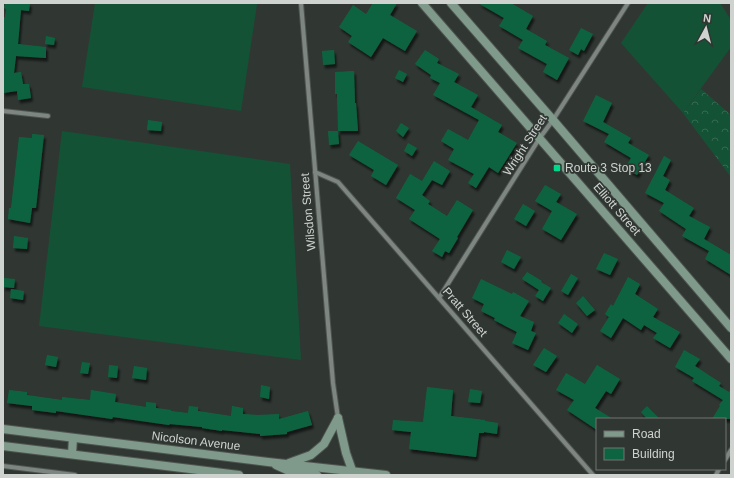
<svg xmlns="http://www.w3.org/2000/svg" width="734" height="478" font-family="Arial,sans-serif">
	<style>
		.grass { fill: #145236 }
		.forest { fill: url(#forest-crowns) }
		.building { fill: #0d6440; filter: url(#shadow) }
		.lines { fill: none; stroke-linecap: round; stroke-linejoin: round }
		.street-casing { stroke: #4f5451; stroke-width: 6 }
		.secondary-casing { stroke: #4f5451; stroke-width: 10 }
		.street { stroke: #7e8681; stroke-width: 4 }
		.secondary { stroke: #7f9a8a; stroke-width: 8 }
		.poi-dot { fill: #00d98c; stroke: #303733; stroke-width: 1.5 }
		.labels { text-anchor: middle; dominant-baseline: central; stroke-width: 3.5; stroke-linejoin: round; paint-order: stroke }
		.street-label { font-size: 12px; fill: #cfd3d0; stroke: #303733 }
		.poi-label { font-size: 12px; fill: #cfd3d0; stroke: #303733; text-anchor: start }
	</style>
	<defs>
		<pattern id="forest-crowns" width="20" height="18" patternUnits="userSpaceOnUse"><rect width="20" height="18" fill="#145236"/><path d="M2 6a3 3 0 1 1 6 0M12 15a3 3 0 1 1 6 0" fill="none" stroke="#356a52"/></pattern>
		<filter id="shadow"><feDropShadow dx="2" dy="3.5" stdDeviation="1" flood-color="#0009"/></filter>
	</defs>
	<rect width="100%" height="100%" fill="#303733"/>
	<g class="grass">
		<polygon points="95,3 252,3 257,4 241,111 82,87"/>
		<polygon points="648,3 720,3 731,20 731,47 683,113 621,43"/>
		<polygon points="62,131 290,164 301,360 39,326"/>
	</g>
	<polygon class="forest" points="701,89 731,115 731,177 683,113"/>
	<g class="building">
		<polygon points="5,3 30,3 29,11 21,10 18,44 46,47 46,58 16,56 14,73 21,72 23,84 29,84 31,98 18,100 17,91 3,93 3,17 5,17 6,9 4,8"/>
		<polygon points="373,3 397,3 390,15 417,31 405,51 383,38 371,57 348,42 352,36 339,27 353,5 366,14"/>
		<polygon points="478,3 511,3 533,16 526,29 547,41 545,45 569,58 557,80 543,72 547,64 518,48 523,40 499,26 504,18"/>
		<polygon points="581,28 593,34 584,51 581,49 578,55 569,50"/>
		<polygon points="46,36 55,38 54,45 45,44"/>
		<polygon points="334,50 335,64 323,65 322,51"/>
		<polygon points="425,50 439,59 437,63 459,74 454,82 478,95 471,107 502,125 498,132 517,143 498,173 489,167 476,188 468,183 474,174 448,160 454,149 441,141 448,129 468,140 479,120 433,95 440,83 430,78 431,75 415,64"/>
		<polygon points="399,70 407,74 403,82 395,78"/>
		<polygon points="354,71 355,103 356,103 358,131 338,131 337,94 335,94 335,72"/>
		<polygon points="596,95 612,103 603,122 631,138 628,143 649,155 637,175 625,168 631,158 604,142 609,134 583,121"/>
		<polygon points="148,120 162,122 161,131 147,130"/>
		<polygon points="401,123 409,128 403,137 396,131"/>
		<polygon points="328,131 338,131 339,144 329,145"/>
		<polygon points="32,134 44,135 36,208 32,208 30,223 8,219 9,208 11,208 19,137 32,138"/>
		<polygon points="358,141 398,165 386,185 371,176 374,170 349,155"/>
		<polygon points="408,143 417,148 412,156 404,151"/>
		<polygon points="664,156 671,160 663,176 670,180 665,190 694,208 689,216 710,227 704,239 731,255 731,275 705,259 709,251 682,236 686,229 659,211 664,203 645,193"/>
		<polygon points="434,161 450,171 442,185 432,180 422,195 430,201 428,204 447,216 457,200 473,210 457,237 458,238 449,253 445,251 442,257 432,251 440,239 409,219 415,210 396,198 410,174 422,181"/>
		<polygon points="545,185 561,194 556,202 577,214 561,240 542,229 552,211 535,201"/>
		<polygon points="523,204 535,211 526,226 514,219"/>
		<polygon points="14,236 28,238 27,249 13,248"/>
		<polygon points="507,250 521,257 514,269 501,262"/>
		<polygon points="604,253 618,259 610,275 596,269"/>
		<polygon points="527,272 542,281 541,282 551,288 543,301 535,296 539,290 522,279"/>
		<polygon points="571,274 578,278 568,295 561,291"/>
		<polygon points="628,277 640,284 635,294 658,309 653,317 680,332 670,348 653,338 657,333 644,325 641,330 623,318 611,338 600,331 609,317 605,314 611,304 613,306"/>
		<polygon points="3,278 15,279 14,288 3,287"/>
		<polygon points="481,279 512,294 513,292 529,301 520,316 534,322 531,331 536,333 528,350 512,343 517,332 494,320 495,318 481,311 484,304 472,298"/>
		<polygon points="11,289 24,291 23,300 10,298"/>
		<polygon points="583,296 595,310 587,316 576,303"/>
		<polygon points="564,314 578,324 572,333 558,323"/>
		<polygon points="544,348 557,356 546,372 533,365"/>
		<polygon points="684,350 700,359 695,366 721,383 719,386 729,392 731,389 731,419 712,419 720,406 719,405 723,400 692,381 694,378 675,367"/>
		<polygon points="47,355 58,357 56,367 45,365"/>
		<polygon points="82,362 90,363 88,374 80,373"/>
		<polygon points="109,365 118,366 117,378 108,377"/>
		<polygon points="597,365 620,379 611,394 606,391 595,408 613,419 597,419 597,430 567,410 574,400 556,390 566,373 585,384"/>
		<polygon points="134,366 147,368 146,380 132,378"/>
		<polygon points="261,385 270,387 269,399 260,397"/>
		<polygon points="427,387 453,390 451,416 485,420 485,421 498,423 497,434 484,432 484,433 479,433 476,457 409,449 411,432 392,430 393,420 423,422"/>
		<polygon points="470,389 482,391 480,403 468,402"/>
		<polygon points="9,390 27,392 27,395 62,400 62,397 90,400 91,390 116,394 115,402 146,407 146,402 156,403 156,408 171,410 171,411 188,413 189,406 198,407 198,411 231,416 232,406 243,408 243,414 258,415 279,414 279,419 308,411 312,425 287,432 287,434 260,436 260,434 222,430 222,431 202,428 202,427 170,424 169,425 113,417 112,419 56,411 56,413 32,410 32,406 7,403"/>
		<polygon points="647,406 660,419 647,419 641,412"/>
	</g>
	<g class="lines">
		<defs>
			<g id="street">
				<polyline points="301,3 333,383 338,418"/>
				<polyline points="3,111 48,116"/>
				<polyline points="315,172 338,182 593,475"/>
				<polyline points="439,298 539,139 553,120 628,3"/>
				<polyline points="725,460 731,450"/>
				<polyline points="3,466 75,475"/>
				<polyline points="716,475 719,469"/>
			</g>
			<g id="secondary">
				<polyline points="422,3 731,359"/>
				<polyline points="451,3 553,120 731,328"/>
				<polyline points="338,418 346,453 352,470"/>
				<polyline points="3,429 268,462 386,475"/>
				<polyline points="3,446 239,475"/>
				<polyline points="72,454 73,438"/>
				<polyline points="289,463 311,455 324,444 338,418"/>
				<polyline points="276,465 287,470 315,474 317,475"/>
			</g>
		</defs>
		<use href="#street" class="street-casing"/>
		<use href="#secondary" class="secondary-casing"/>
		<use href="#street" class="street"/>
		<use href="#secondary" class="secondary"/>
	</g>
	<rect class="poi-dot" x="553" y="164" width="8" height="8" rx="2"/>
	<g class="labels">
		<g class="street-label">
			<text transform="translate(525 145) rotate(-57)">Wright Street</text>
			<text transform="translate(617 209) rotate(49)">Elliott Street</text>
			<text transform="translate(308 212) rotate(-95)">Wilsdon Street</text>
			<text transform="translate(465 312) rotate(49)">Pratt Street</text>
			<text transform="translate(196 441) rotate(7)">Nicolson Avenue</text>
		</g>
		<g class="poi-label">
			<text x="565" y="168">Route 3 Stop 13</text>
		</g>
	</g>
	<rect width="734" height="478" fill="none" stroke="#cfd3d0" stroke-width="8"/>
	<rect x="596" y="418" width="130" height="52" fill="#303733" stroke="#707572"/>
	<rect x="604" y="431" width="20" height="6" fill="#7f9a8a" stroke="#707572"/>
	<text x="632" y="438" font-size="12" fill="#cfd3d0">Road</text>
	<rect x="604" y="448" width="20" height="12" fill="#0d6440" stroke="#707572"/>
	<text x="632" y="458" font-size="12" fill="#cfd3d0">Building</text>
	<g transform="translate(706 28) rotate(7)" stroke="#303733" stroke-width="3" paint-order="stroke">
	<path d="M0-3L7 15L0 10L-7 15Z" fill="#cfd3d0"/>
	<text y="-6" font-size="11" font-weight="bold" text-anchor="middle" fill="#cfd3d0">N</text>
	</g>
</svg>
